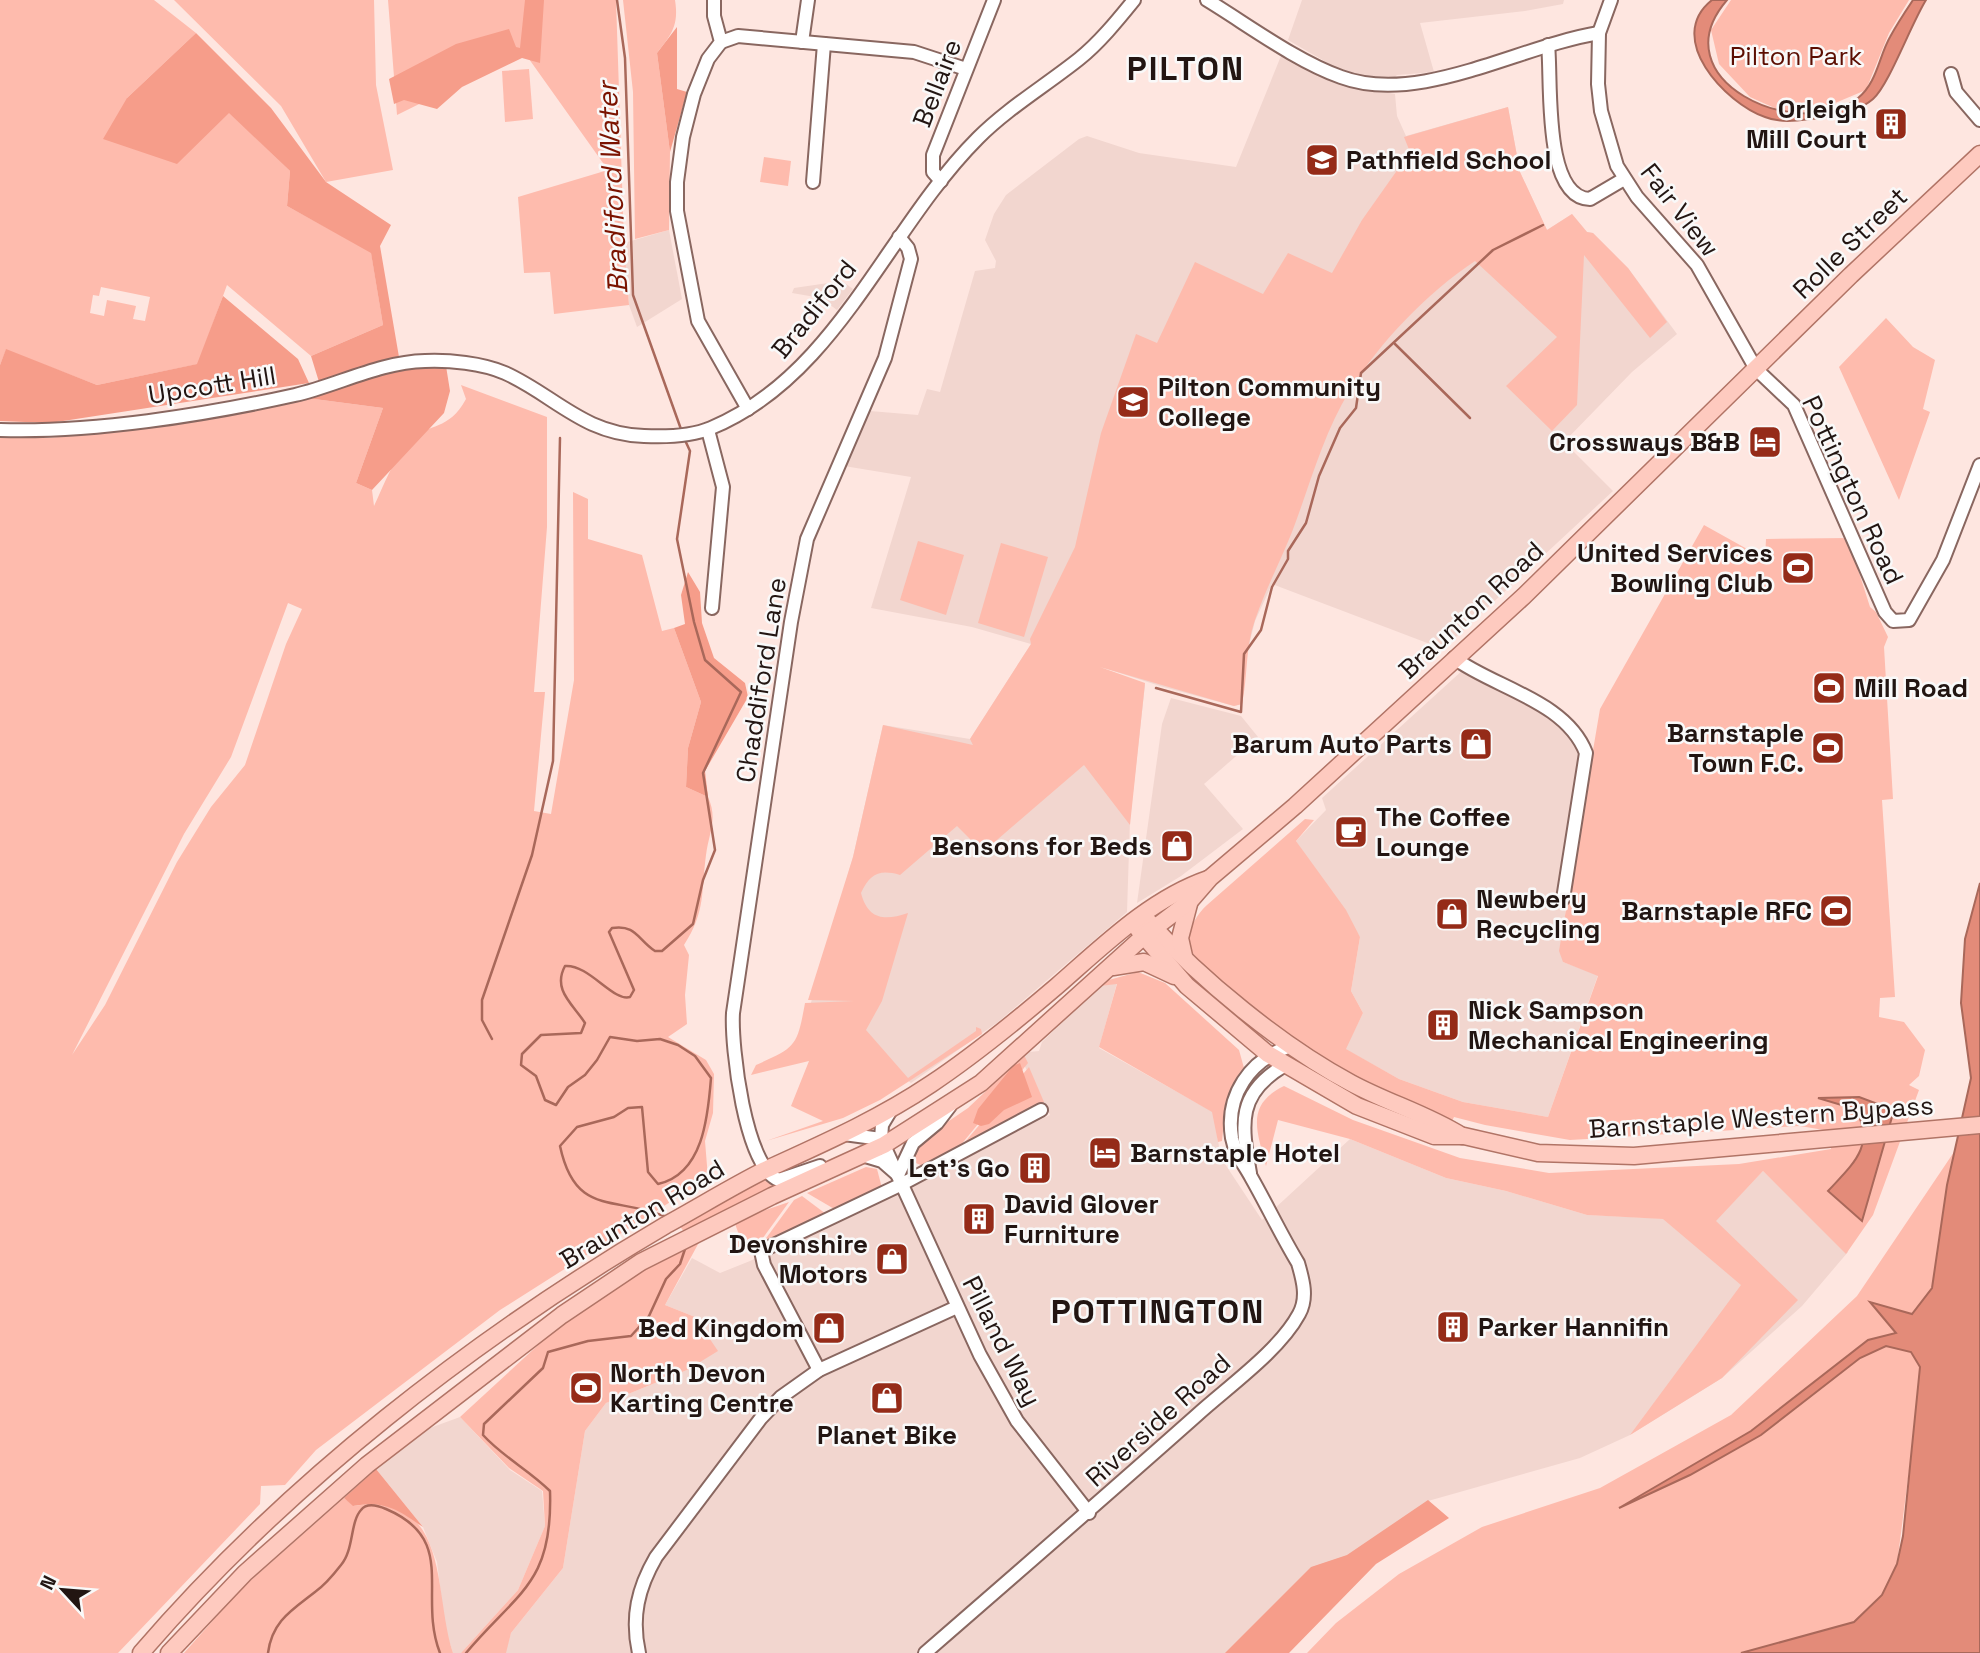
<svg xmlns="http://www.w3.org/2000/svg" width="1980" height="1653" font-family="'Space Grotesk',sans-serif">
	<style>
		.built { fill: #f2d6cf }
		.green { fill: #febbad; fill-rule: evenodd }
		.forest { fill: #f69d8a }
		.water { fill: #e38b79; stroke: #a9685a; stroke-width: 2 }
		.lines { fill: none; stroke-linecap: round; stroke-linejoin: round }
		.stream { stroke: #a9685a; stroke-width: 2.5 }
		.minor-casing { stroke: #896760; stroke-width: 16 }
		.major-casing { stroke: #b17466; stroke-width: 19 }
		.minor { stroke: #fff; stroke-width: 12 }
		.major { stroke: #fecabf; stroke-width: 16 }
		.labels { text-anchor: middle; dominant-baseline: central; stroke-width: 5; stroke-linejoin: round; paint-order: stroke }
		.park-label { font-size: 26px; fill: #5c0e02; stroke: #f9f9f9 }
		.street-label { font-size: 26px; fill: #221512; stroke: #f9f9f9 }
		.poi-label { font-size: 26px; font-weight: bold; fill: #221512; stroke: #f9f9f9; text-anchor: end }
		.water-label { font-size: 28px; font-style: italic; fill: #7b1300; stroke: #f9f9f9 }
		.district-label { font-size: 33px; font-weight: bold; letter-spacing: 2px; fill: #221512; stroke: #f9f9f9 }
	</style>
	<rect width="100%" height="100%" fill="#fee6e0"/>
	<g class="built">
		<polygon points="1302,0 1564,0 1563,4 1525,11 1420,23 1434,72 1397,75 1393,79 1358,75 1333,66 1288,40"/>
		<polygon points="1283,51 1349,85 1395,94 1397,116 1406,136 1508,107 1520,172 1547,230 1572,214 1587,232 1593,233 1628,268 1677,334 1632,372 1564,442 1613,491 1443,649 1272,584 1255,621 1246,657 1242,704 1234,706 1160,686 1064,655 1145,685 1130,820 1127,912 998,1022 911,1083 810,1006 853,857 883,725 970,739 1031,644 972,627 871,608 911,477 844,466 870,411 918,415 927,389 940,392 975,271 995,268 996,261 985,240 994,214 1006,195 1079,139 1087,136 1139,153 1236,167"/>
		<polygon points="669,230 682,299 637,327 629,305 624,243"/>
		<polygon points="842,281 853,289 837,310 821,298 792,293 794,288"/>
		<polygon points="1464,669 1545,715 1565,731 1579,751 1556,899 1566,903 1563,962 1598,975 1548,1117 1463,1102 1399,1079 1345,1049 1363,1013 1351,991 1360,937 1296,841 1326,810 1322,798"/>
		<polygon points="1171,698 1241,716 1258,737 1204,784 1243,829 1181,876 1137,903 1162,724"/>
		<polygon points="1117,983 1099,1048 1213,1112 1221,1158 1262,1220 1350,1139 1446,1178 1506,1191 1587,1215 1715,1221 1763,1171 1848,1252 1802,1306 1722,1378 1630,1435 1580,1458 1428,1501 1246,1653 505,1653 511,1633 563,1568 585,1431 606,1403 687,1370 695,1317 665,1305 692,1258 720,1273 750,1261 1050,1115 1021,1059 1029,1052 1039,1051 1042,1042 1100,986"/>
		<polygon points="460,1417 510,1470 542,1491 545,1526 518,1590 461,1653 453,1653 445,1628 437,1562 423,1527 376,1469 430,1428"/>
	</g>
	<g class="green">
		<path d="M 0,0 L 154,0 L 196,33 L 127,98 L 229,112 L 290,171 L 287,206 L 371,252 L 383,325 L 311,356 L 227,285 L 198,364 L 97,385 L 6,350 L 0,365 ZM 101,287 L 150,297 L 145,321 L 133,319 L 136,306 L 107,300 L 104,316 L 90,313 L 93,295 L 99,296 Z"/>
		<polygon points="174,0 374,0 376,85 393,170 326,182 281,106"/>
		<polygon points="388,0 616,0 624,243 629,305 554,314 550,272 524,273 518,197 608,170 524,52 397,115"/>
		<path d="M 623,0 L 675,0 C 679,25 672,34 657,53 L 670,152 L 669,230 L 635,239 L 633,92 Z"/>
		<polygon points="1731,0 1909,0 1889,33 1866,90 1828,106 1790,115 1750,97 1719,64 1711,30"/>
		<polygon points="529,69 533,119 505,122 502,71"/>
		<path d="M 1508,107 L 1520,172 L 1547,230 L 1572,214 L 1587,232 L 1593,233 L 1628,268 L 1667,322 L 1650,338 L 1584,255 L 1577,405 L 1552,431 L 1506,386 L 1557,337 L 1475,261 C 1427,293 1381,341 1350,390 C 1323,434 1310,485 1292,532 C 1280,562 1265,591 1255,620 C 1245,648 1248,676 1242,704 L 1234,706 L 1100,667 L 1145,683 L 1130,825 L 1084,765 L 983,852 L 957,826 L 900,875 C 879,869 870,874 861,893 C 868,920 885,921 908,913 L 882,1001 L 866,1030 L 908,1078 L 976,1031 L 976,1027 L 981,1029 L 982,1034 L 880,1100 L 843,1118 L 766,1141 L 823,1121 L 791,1106 L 809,1061 L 751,1075 L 756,1065 C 796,1047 797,1047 805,1003 L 854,1001 L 808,1000 L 853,857 L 883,725 L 973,745 L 970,739 L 1031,644 L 1030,639 L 1075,547 L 1101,433 L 1136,334 L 1157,343 L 1195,262 L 1263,294 L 1288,253 L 1332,273 L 1362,220 L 1410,152 L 1404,137 Z"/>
		<polygon points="764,157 791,161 788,186 760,182"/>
		<polygon points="1886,318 1913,347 1935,360 1923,409 1930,412 1899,500 1839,367"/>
		<path d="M 461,385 L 547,417 L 547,527 L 534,692 L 545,692 L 534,811 L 551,814 L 574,680 L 573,492 L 588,499 L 588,539 L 642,555 L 662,631 L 674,628 L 701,702 L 688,748 L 686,787 L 708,797 C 718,819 709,832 706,855 C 701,892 706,911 684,945 L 689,955 L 685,995 L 687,1024 L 668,1037 L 706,1060 L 714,1074 L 713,1113 L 705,1141 L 708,1178 L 500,1310 L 316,1450 L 285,1485 L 261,1486 L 260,1504 L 118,1653 L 0,1653 L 0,436 L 49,438 L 152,427 L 299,397 L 383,408 L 356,483 L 372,490 L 374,506 C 384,485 393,459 410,442 C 430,421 448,432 466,399 ZM 288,603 L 302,609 L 286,644 L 245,765 L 211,807 L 177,862 L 105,1005 L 72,1055 L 184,834 L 231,757 Z"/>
		<path d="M 1704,525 L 1765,559 L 1766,539 L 1848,538 L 1870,607 L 1876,612 L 1888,637 L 1884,647 L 1893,799 L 1882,800 L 1895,997 L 1880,998 L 1879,1017 L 1904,1022 L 1925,1050 L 1919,1076 L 1909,1085 L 1919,1090 L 1873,1215 L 1846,1254 L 1763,1171 L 1716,1221 L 1798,1300 L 1722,1378 L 1630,1435 L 1741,1285 L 1663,1219 L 1587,1215 L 1506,1191 L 1446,1178 L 1350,1139 L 1278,1120 L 1266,1166 C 1257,1131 1245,1105 1284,1086 L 1353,1120 L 1460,1158 L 1549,1173 L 1739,1164 L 1831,1149 L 1830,1131 L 1800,1126 L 1570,1140 L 1485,1125 L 1454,1117 L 1451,1123 C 1427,1112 1401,1103 1377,1091 C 1329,1068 1205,986 1185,940 C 1190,928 1197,914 1207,905 L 1305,819 L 1314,820 L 1296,841 L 1346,910 L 1360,937 L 1351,991 L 1363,1013 L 1346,1049 L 1399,1079 L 1463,1102 L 1548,1117 L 1598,976 L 1563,962 L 1559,951 L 1600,709 Z"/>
		<polygon points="918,541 964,555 946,615 900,600"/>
		<polygon points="1001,543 1048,557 1024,637 978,623"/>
		<polygon points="1138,972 1165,983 1239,1050 1244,1068 1226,1101 1222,1141 1218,1142 1212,1112 1099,1047 1117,984 1100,986 1105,981"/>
		<polygon points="1024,1055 1028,1063 960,1146 923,1166 911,1161 911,1155 921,1140 968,1108"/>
		<polygon points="1029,1067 1044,1102 965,1144 964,1143"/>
		<polygon points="1956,1149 1947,1185 1932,1288 1980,1198 1927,1331 1897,1564 1882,1595 1854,1622 1741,1653 1307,1653 1336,1623 1399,1574 1482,1527 1600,1488 1731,1415 1857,1296"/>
		<polygon points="866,1167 877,1169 882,1188 836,1210 807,1193"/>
		<polygon points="762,1179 777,1186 685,1233 679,1225"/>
		<polygon points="802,1196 826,1214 761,1245 794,1200"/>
		<polygon points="789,1202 760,1242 728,1256 738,1232 734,1221"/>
		<polygon points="703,1235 665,1305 695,1317 718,1351 687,1370 606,1403 585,1431 563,1568 511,1633 506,1653 461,1653 518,1590 545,1526 543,1491 509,1468 460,1417 561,1324 643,1268"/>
		<path d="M 344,1498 L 354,1506 C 451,1491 433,1593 453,1653 L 184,1653 L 241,1589 Z"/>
	</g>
	<g class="forest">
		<polygon points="525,0 544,0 540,63 522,58 462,87 437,109 404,100 394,104 389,79 456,44 509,29 516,47 520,48"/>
		<polygon points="677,27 677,89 687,92 670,152 657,53"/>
		<polygon points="196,33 271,108 326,182 391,225 380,246 399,357 319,382 311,356 383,325 371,253 287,206 290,171 229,113 177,164 103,139 127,98"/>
		<polygon points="223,296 298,359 309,383 50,423 0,421 0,365 6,349 97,385 197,364"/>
		<polygon points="446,366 450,391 444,413 372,490 356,483 383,408 299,397 400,368"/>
		<polygon points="688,572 700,592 702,623 714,658 745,683 748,697 705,771 708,797 686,787 688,748 701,702 674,628 685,624 681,595"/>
		<polygon points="1020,1063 1032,1097 1004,1110 989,1124 981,1126 973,1123 978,1109 1013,1066"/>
		<path d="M 376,1469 L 423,1527 C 396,1509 387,1501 353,1506 L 344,1498 Z"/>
		<polygon points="1428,1500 1449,1518 1376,1564 1289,1653 1225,1653 1311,1567 1347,1555"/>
	</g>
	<g class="water">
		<path d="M 1712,0 L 1727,0 C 1658,80 1798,144 1858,98 C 1877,83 1879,56 1890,37 C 1897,24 1905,12 1913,0 L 1926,0 C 1911,24 1889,85 1873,99 C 1858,112 1838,116 1819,118 C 1801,120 1782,124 1765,117 C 1725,103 1664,38 1712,0 Z"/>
		<polygon points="1980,883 1980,1653 1741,1653 1854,1622 1882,1595 1897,1564 1903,1536 1920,1367 1911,1352 1886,1346 1860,1358 1761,1435 1690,1475 1619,1508 1751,1431 1868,1340 1896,1333 1870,1302 1912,1314 1932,1288 1947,1185 1971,1078 1961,1003 1965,939"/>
		<path d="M 1859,1097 L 1894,1110 L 1862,1221 L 1828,1191 C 1852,1165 1877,1145 1855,1109 L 1818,1098 Z"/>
	</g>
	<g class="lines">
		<g class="stream">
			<polyline points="617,0 625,58 633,295 682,432"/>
			<polyline points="1395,344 1470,418"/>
			<polyline points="1156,688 1241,712 1244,654 1261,630 1272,587 1288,559 1288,551 1306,523 1319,476 1340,428 1356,408 1361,373 1493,250 1543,225"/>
			<polyline points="492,1039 482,1020 482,1000 532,855 553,761 560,438"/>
			<path d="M 664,1216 C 613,1196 575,1216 560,1146 L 577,1127 L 614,1117 L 628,1108 L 642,1107 L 648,1172 L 658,1184 C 703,1174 708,1117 711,1078 L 695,1056 L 678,1045 L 660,1039 L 637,1041 L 610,1037 L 597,1060 L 585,1075 L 568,1087 L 556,1105 L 545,1100 L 536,1076 L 521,1065 L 522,1054 L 541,1035 L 581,1033 L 585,1023 C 573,1004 552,990 565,966 C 589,964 613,1002 630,997 L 634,990 L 609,932 L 612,928 C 636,924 638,940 655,951 L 662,951 L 693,924 L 703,880 L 715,850 L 703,773 L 741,692 L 705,660 L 694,622 L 677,539 L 690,451 L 684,438"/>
			<path d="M 268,1653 C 272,1621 292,1610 315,1592 C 325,1585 334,1574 341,1565 C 354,1550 350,1522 361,1510 C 367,1502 379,1506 386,1509 C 459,1540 417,1594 440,1653"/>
			<path d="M 466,1653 C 518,1591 553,1584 550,1491 C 529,1470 503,1457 483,1435 L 484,1424 L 543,1368 L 548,1352 L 588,1341 L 631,1336 L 649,1316 L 666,1279 L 680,1264 L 685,1249"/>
		</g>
		<defs>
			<g id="minor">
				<polyline points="714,0 714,16 721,42 708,59 694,94 683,137 677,182 677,211 698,321 748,409"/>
				<path d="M 1207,0 C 1248,25 1296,61 1341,77 C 1419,106 1519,46 1599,33"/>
				<polyline points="1611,0 1599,33 1598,84 1601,111 1617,166 1637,197 1697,265 1756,369 1794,405 1885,612 1893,621 1909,620 1943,560 1980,465"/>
				<polyline points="721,42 738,36 914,52 966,69"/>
				<polyline points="802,42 808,0"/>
				<path d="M 1548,45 C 1552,77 1542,198 1590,199 L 1624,179"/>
				<polyline points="1951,74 1956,92 1980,120"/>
				<polyline points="941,181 933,172 933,155 994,0"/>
				<polyline points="813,182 824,44"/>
				<path d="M 0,430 C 91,433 205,415 295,395 C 338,385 380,362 425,361 C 449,360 482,363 505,373 C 554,395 583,434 644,436 C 665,437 692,436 711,428 C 837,376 886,230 978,138 C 1008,108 1045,86 1079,59 C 1099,43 1117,21 1134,0"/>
				<polyline points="708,430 723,487 712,608"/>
				<path d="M 1454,658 C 1495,688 1566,701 1586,753 L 1563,899"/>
				<polyline points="891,1110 882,1125 881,1139 980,1355 1017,1421 1089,1513"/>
				<polyline points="844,1134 881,1139"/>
				<polyline points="862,1155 882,1161 898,1175 913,1143 937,1123 950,1106"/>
				<path d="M 820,1166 L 779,1180 C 745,1168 731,1046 733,1013 L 791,622 L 807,539 L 885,358 L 911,259 L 908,248 L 899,237"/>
				<path d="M 1250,1173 C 1241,1123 1237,1093 1285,1065"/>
				<polyline points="819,1370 764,1265 761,1251 902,1184 1041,1110"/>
				<path d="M 639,1653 C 631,1617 638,1588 656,1557 L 761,1418 L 781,1397 L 819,1370 L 957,1307"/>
				<path d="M 925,1653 C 1016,1574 1107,1495 1197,1415 C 1229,1386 1279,1351 1299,1314 C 1308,1298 1303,1280 1298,1263 C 1281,1235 1267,1205 1251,1177 C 1244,1164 1235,1154 1232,1138 C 1225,1095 1250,1060 1290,1046"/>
			</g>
			<g id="major">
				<path d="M 1148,921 C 1201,980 1282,1046 1351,1083 C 1388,1103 1427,1114 1462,1136"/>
				<polyline points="1138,929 1187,986 1268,1054 1357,1106 1434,1136 1464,1136 1538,1153 1634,1156 1980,1125"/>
				<polyline points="1184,956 1180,938 1189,904"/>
				<polyline points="1113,967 1144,962 1174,976"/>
				<path d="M 141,1653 C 286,1484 474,1338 666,1225 C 699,1207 731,1187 765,1170 C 822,1144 879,1119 931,1084 C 976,1054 1016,1021 1057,986 C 1103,946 1150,899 1208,879"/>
				<polyline points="169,1653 245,1573 367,1465 562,1315 641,1262 772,1196 884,1145 981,1083 1144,936 1190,901 1210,878 1295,806 1524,596 1851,275 1980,154"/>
			</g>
		</defs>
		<use href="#minor" class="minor-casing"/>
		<use href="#major" class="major-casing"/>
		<use href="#minor" class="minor"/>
		<use href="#major" class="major"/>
	</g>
	<defs>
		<symbol id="building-square" viewBox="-11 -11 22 22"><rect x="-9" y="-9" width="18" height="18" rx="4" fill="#952b18" stroke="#f9f9f9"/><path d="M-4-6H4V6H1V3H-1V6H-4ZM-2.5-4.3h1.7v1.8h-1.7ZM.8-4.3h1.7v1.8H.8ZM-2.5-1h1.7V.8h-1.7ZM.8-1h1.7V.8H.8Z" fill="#fff"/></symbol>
		<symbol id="school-square" viewBox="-11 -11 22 22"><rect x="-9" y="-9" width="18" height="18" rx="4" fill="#952b18" stroke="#f9f9f9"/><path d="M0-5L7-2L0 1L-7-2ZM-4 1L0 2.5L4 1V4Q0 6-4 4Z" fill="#fff"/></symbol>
		<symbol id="hotel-square" viewBox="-11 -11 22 22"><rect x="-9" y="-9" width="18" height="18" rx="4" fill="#952b18" stroke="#f9f9f9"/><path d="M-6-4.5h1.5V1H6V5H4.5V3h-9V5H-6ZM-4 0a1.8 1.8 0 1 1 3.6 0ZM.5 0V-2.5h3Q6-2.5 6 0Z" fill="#fff"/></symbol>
		<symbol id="stadium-square" viewBox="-11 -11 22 22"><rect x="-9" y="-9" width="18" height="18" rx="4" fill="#952b18" stroke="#f9f9f9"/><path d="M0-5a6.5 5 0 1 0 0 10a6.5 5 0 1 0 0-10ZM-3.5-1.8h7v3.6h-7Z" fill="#fff"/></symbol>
		<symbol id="shop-square" viewBox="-11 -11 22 22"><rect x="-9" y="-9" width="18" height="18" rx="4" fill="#952b18" stroke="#f9f9f9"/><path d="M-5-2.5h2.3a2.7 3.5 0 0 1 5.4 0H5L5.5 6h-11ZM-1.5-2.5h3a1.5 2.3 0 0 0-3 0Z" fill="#fff"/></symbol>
		<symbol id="cafe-square" viewBox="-11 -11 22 22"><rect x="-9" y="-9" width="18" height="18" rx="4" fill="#952b18" stroke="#f9f9f9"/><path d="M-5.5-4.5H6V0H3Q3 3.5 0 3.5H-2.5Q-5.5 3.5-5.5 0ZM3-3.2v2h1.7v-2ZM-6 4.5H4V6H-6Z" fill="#fff"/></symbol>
	</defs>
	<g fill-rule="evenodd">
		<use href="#building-square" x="1872" y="105" width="38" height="38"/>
		<use href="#school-square" x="1303" y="141" width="38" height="38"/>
		<use href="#school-square" x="1114" y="383" width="38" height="38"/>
		<use href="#hotel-square" x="1746" y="423" width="38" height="38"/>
		<use href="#stadium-square" x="1779" y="549" width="38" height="38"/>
		<use href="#stadium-square" x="1810" y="669" width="38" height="38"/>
		<use href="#shop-square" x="1457" y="725" width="38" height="38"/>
		<use href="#stadium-square" x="1809" y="729" width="38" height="38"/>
		<use href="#cafe-square" x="1332" y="813" width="38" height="38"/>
		<use href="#shop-square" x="1158" y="827" width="38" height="38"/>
		<use href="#stadium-square" x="1817" y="892" width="38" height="38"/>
		<use href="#shop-square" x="1433" y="895" width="38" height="38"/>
		<use href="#building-square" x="1424" y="1006" width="38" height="38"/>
		<use href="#hotel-square" x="1086" y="1134" width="38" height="38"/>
		<use href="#building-square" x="1016" y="1149" width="38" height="38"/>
		<use href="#building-square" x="960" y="1200" width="38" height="38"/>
		<use href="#shop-square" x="873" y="1240" width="38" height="38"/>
		<use href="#building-square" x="1434" y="1308" width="38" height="38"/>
		<use href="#shop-square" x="810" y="1309" width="38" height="38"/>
		<use href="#stadium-square" x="567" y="1369" width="38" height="38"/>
		<use href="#shop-square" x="868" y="1379" width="38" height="38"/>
	</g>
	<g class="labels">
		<g class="park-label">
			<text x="1796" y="56">Pilton Park</text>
		</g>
		<g class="street-label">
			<text transform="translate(937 83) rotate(-69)">Bellaire</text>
			<text transform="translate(1680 210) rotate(52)">Fair View</text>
			<text transform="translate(1850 243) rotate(-44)">Rolle Street</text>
			<text transform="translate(814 309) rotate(-51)">Bradiford</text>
			<text transform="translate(212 385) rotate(-9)">Upcott Hill</text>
			<text transform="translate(1853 490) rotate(65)">Pottington Road</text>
			<text transform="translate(1471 610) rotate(-43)">Braunton Road</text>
			<text transform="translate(761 680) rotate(-81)">Chaddiford Lane</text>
			<text transform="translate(1761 1117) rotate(-4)">Barnstaple Western Bypass</text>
			<text transform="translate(642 1214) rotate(-31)">Braunton Road</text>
			<text transform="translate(1002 1341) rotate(63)">Pilland Way</text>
			<text transform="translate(1158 1420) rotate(-42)">Riverside Road</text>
		</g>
		<g class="poi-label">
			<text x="1867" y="109">Orleigh<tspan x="1867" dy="30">Mill Court</tspan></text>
			<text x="1346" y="160" text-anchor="start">Pathfield School</text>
			<text x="1158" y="387" text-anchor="start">Pilton Community<tspan x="1158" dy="30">College</tspan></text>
			<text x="1740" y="442">Crossways B&amp;B</text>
			<text x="1773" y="553">United Services<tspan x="1773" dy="30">Bowling Club</tspan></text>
			<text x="1854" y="688" text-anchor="start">Mill Road</text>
			<text x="1804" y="733">Barnstaple<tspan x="1804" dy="30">Town F.C.</tspan></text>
			<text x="1452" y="744">Barum Auto Parts</text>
			<text x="1376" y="817" text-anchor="start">The Coffee<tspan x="1376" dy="30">Lounge</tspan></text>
			<text x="1152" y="846">Bensons for Beds</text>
			<text x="1476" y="899" text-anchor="start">Newbery<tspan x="1476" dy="30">Recycling</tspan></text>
			<text x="1812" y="911">Barnstaple RFC</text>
			<text x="1468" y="1010" text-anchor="start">Nick Sampson<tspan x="1468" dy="30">Mechanical Engineering</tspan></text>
			<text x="1130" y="1153" text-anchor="start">Barnstaple Hotel</text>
			<text x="1010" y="1168">Let's Go</text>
			<text x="1004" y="1204" text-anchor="start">David Glover<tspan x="1004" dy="30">Furniture</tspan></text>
			<text x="868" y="1244">Devonshire<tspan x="868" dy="30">Motors</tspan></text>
			<text x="1478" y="1327" text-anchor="start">Parker Hannifin</text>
			<text x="804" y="1328">Bed Kingdom</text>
			<text x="610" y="1373" text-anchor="start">North Devon<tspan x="610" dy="30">Karting Centre</tspan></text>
			<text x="887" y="1435" text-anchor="middle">Planet Bike</text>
		</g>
		<g class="water-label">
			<text transform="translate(612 188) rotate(-93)">Bradiford Water</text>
		</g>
		<g class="district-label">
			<text x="1186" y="69">PILTON</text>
			<text x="1158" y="1312">POTTINGTON</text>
		</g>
	</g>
	<g transform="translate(63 1590) rotate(296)" stroke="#f9f9f9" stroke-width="5" paint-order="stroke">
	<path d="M0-5L12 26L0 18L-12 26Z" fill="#221512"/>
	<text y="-10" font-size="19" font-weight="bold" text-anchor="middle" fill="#221512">N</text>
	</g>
</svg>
